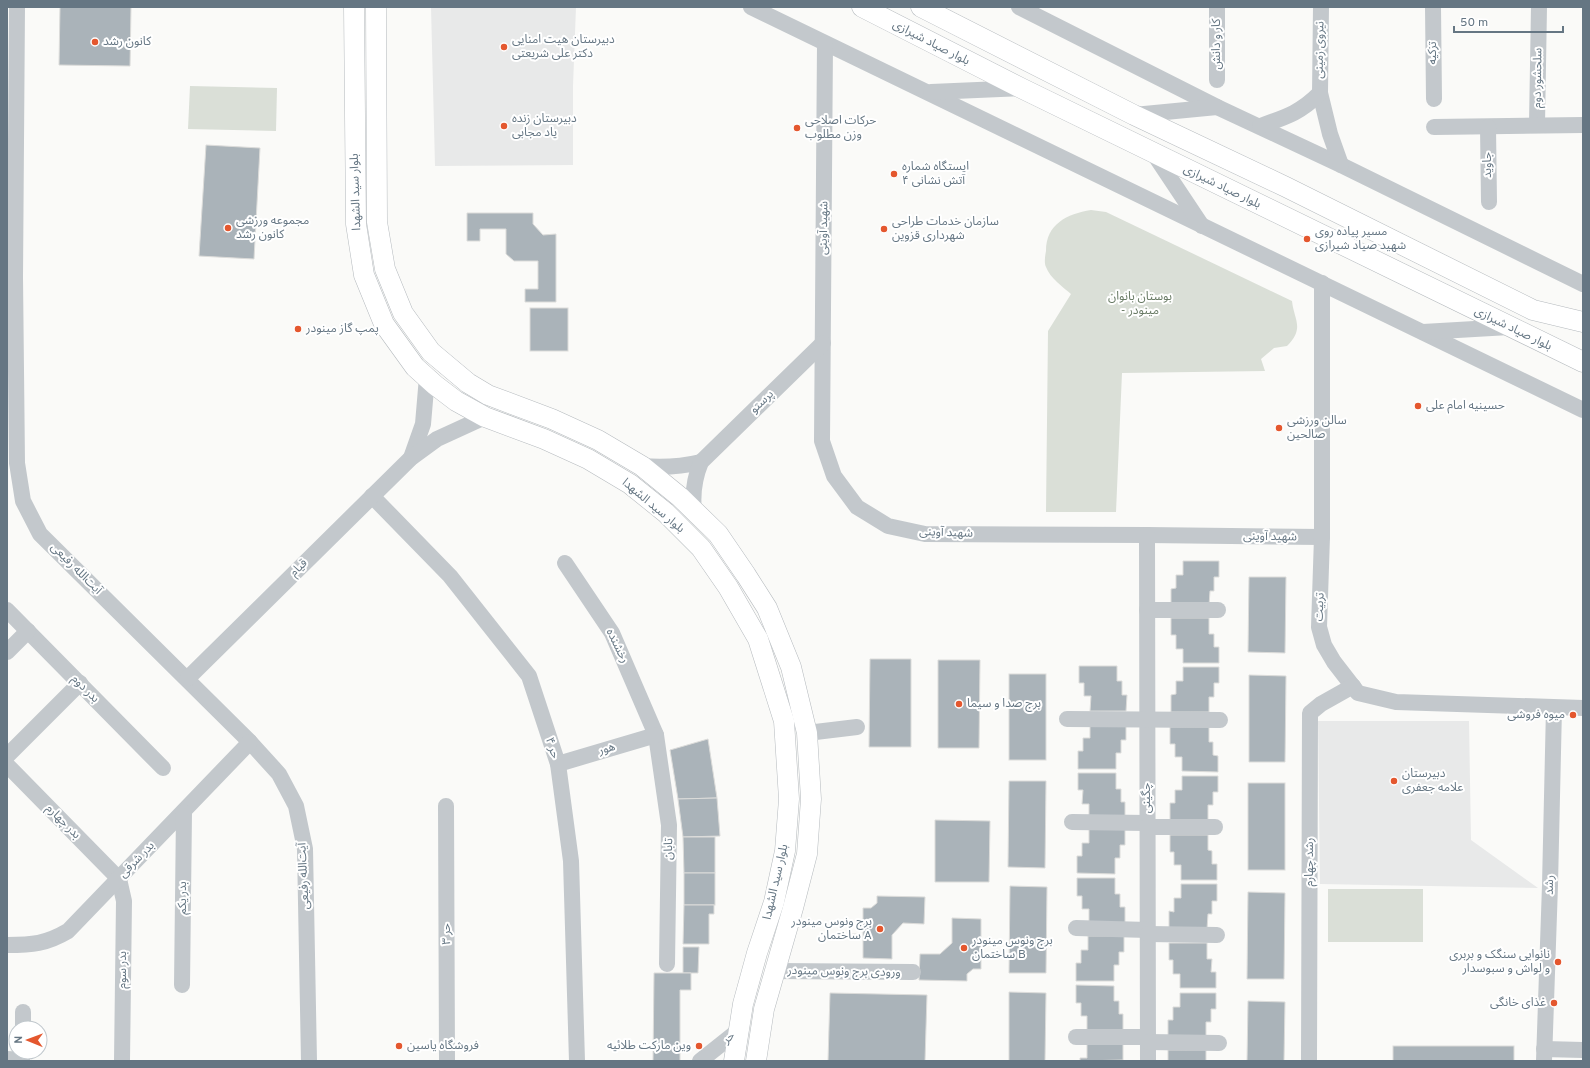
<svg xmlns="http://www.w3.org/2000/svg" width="1590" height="1068" font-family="Overpass,'Noto Sans Arabic',sans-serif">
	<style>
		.built { fill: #e8e9e9 }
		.green { fill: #dadfd7 }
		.building { fill: #aab3b9; stroke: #dcdcda }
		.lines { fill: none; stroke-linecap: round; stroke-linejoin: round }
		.major-casing { stroke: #b5babe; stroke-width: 21 }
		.minor { stroke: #c3c8cc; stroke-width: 16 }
		.major { stroke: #fff; stroke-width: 20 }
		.poi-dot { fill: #e4572e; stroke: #fff; stroke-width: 1.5 }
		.labels { text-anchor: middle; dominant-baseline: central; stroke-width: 4; stroke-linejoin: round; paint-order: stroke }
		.poi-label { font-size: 12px; fill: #657683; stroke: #fff; text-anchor: start }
		.street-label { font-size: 12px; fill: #657683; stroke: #fff }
		.park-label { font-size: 12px; fill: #687a64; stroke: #fff }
	</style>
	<rect width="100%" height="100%" fill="#fafaf8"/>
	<g class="built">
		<polygon points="431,7 576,7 573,86 573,165 435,166"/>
		<polygon points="1318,721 1469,721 1471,840 1538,888 1320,884"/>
	</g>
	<g class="green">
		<polygon points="190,86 277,88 276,131 188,129"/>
		<path d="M 1091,210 L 1106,212 L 1292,301 C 1294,320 1305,328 1287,346 L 1274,348 L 1261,359 L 1265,371 L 1122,373 L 1116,512 L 1046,512 L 1048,331 L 1071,294 C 1063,287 1050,278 1046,267 C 1044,263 1045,256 1046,251 C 1046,224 1067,214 1091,210 Z"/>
		<rect x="1328" y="889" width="95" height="53"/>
	</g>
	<g class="building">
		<polygon points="60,7 131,7 130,66 59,65"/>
		<polygon points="206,145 260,148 254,259 199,256"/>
		<polygon points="467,213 533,213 533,224 543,235 556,234 556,302 525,302 525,289 538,289 538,261 514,261 506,254 506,229 480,229 480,241 467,241"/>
		<rect x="530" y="308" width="38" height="43"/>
		<polygon points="1183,561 1219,561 1219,577 1214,577 1214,591 1210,591 1209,606 1171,606 1171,589 1176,588 1176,575 1183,575"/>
		<polygon points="1249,577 1286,577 1285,653 1248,652"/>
		<polygon points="1171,618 1209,618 1209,634 1214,634 1214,647 1219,647 1219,663 1183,663 1183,649 1176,649 1176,635 1171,635"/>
		<polygon points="870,659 911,659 911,747 869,747"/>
		<polygon points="938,660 980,660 979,748 938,748"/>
		<polygon points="1079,666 1117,666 1117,681 1122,681 1122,695 1127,695 1126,711 1090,711 1091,696 1084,696 1084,683 1079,683"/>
		<polygon points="1183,667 1219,667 1219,683 1214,683 1214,697 1209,697 1209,712 1171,712 1171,695 1176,694 1176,681 1183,681"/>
		<rect x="1009" y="674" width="37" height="86"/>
		<polygon points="1249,675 1286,676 1285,762 1249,762"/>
		<polygon points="1090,724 1126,724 1126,740 1121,740 1121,753 1116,753 1116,769 1078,769 1078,751 1083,751 1083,738 1090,738"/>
		<polygon points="1170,727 1209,727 1209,742 1213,742 1213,755 1218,756 1218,772 1182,771 1182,757 1175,757 1175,744 1170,744"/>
		<polygon points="708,739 717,798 678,799 670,750"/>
		<polygon points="1078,773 1116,773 1116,789 1121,789 1121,802 1125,802 1125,818 1089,818 1089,804 1082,804 1083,790 1078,790"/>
		<polygon points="1182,776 1218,776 1218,792 1213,792 1213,805 1208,805 1208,821 1170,820 1170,803 1175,803 1175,790 1182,790"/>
		<polygon points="1009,781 1046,781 1045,868 1008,867"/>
		<rect x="1248" y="783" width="37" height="87"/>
		<polygon points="717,798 720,836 683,837 678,799"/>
		<polygon points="935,820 990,821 989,882 935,882"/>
		<polygon points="1089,829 1125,829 1125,845 1120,845 1120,858 1115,858 1115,874 1077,873 1077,856 1082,856 1082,843 1089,843"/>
		<polygon points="1170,835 1208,835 1208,850 1212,851 1212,864 1217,864 1217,880 1181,880 1181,865 1174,865 1174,852 1170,852"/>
		<polygon points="683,837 715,837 715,873 684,873"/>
		<rect x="684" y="873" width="31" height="32"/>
		<polygon points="1077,878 1115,878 1115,894 1120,894 1120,907 1125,907 1125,923 1089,923 1089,909 1082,909 1082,896 1077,896"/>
		<polygon points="1181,884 1217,884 1217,901 1212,901 1212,914 1208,914 1207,929 1169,929 1169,911 1174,912 1174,898 1181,898"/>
		<polygon points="1010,886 1047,887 1046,973 1009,973"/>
		<polygon points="1248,892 1285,893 1284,979 1247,979"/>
		<polygon points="877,896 925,897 924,924 903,923 892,935 892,959 863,958 863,908 871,908 877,903"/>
		<polygon points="684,905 714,905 714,914 709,914 709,944 683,944"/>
		<polygon points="952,918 981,919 981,969 973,969 967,974 967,981 919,980 920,954 940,954 952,943"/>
		<rect x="852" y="934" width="4" height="5"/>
		<polygon points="1088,936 1124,936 1124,952 1119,952 1119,965 1114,965 1114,981 1076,981 1076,963 1081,963 1081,950 1088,950"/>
		<polygon points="1169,943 1207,943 1207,959 1212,959 1211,972 1216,972 1216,988 1180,988 1180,974 1173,974 1173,960 1169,960"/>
		<polygon points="683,947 699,947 698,973 683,973"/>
		<polygon points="654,973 691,973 691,990 680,990 680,1061 653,1061"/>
		<polygon points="1076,985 1114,986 1114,1001 1119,1001 1119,1014 1123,1014 1123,1030 1087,1030 1087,1016 1081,1016 1081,1003 1076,1003"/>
		<polygon points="1009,992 1046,993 1045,1061 1009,1061"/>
		<polygon points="830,993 927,995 925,1061 828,1061"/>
		<polygon points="1180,993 1216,993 1216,1009 1211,1009 1211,1022 1206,1022 1206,1038 1168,1037 1168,1020 1173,1020 1173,1007 1180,1007"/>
		<polygon points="1248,1001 1285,1002 1284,1061 1247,1061"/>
		<polygon points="1087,1044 1123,1044 1123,1060 1080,1061 1080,1058 1087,1058"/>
		<rect x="1393" y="1046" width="121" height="15"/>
		<rect x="1168" y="1050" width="38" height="11"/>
	</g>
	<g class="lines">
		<defs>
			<g id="major">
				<polyline points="354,7 356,224 364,275 384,324 415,367 435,385 456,401 485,417 544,439 588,459 630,484 666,513 701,548 728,587 758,639 784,721 789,799 785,851 774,902 757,953 743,1004 734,1061"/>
				<polyline points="376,7 377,222 385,269 403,313 431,352 468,383 488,395 552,419 598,440 642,466 680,497 718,534 746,575 767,608 791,667 807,733 811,799 807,854 793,908 764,1009 756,1061"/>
				<polyline points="862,7 1021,88 1583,362"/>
				<polyline points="921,7 1134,115 1286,187 1533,310 1583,322"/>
			</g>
		</defs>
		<use href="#major" class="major-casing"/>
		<g class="minor">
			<polyline points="17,7 15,277 17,463 23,501 40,534 250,742 279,774 296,806 305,849 309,1061"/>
			<polyline points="751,7 1583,410"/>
			<polyline points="1019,7 1217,107 1341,165 1583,284"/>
			<polyline points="1321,7 1320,93 1330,134 1341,165"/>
			<polyline points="1433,7 1434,99"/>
			<polyline points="825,44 822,441 834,476 857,507 888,526 925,534 1147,535 1322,537"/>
			<polyline points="1217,80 1217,7"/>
			<polyline points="931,92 1021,88"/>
			<polyline points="1134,115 1217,107"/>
			<polyline points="1537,124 1539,7"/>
			<path d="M 1260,126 C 1286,117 1300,113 1320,93"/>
			<polyline points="1434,127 1583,125"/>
			<polyline points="1488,127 1489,202"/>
			<polyline points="1154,154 1202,226"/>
			<polyline points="1322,283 1322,537 1319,627 1324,645 1334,662 1358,693 1396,702 1583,708"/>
			<polyline points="1423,332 1509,327"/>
			<polyline points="411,458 423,424 427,377"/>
			<path d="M 642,466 C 663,468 680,467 701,462"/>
			<polyline points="372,496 450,576 529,676 558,764 571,861 577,1061"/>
			<path d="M 694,511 C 692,493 694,479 701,462 L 823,343"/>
			<polyline points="1147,535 1148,1061"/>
			<polyline points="565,563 612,633 656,735 669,825 667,964"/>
			<polyline points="7,610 163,768"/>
			<polyline points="1147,610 1218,610"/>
			<polyline points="7,652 28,631"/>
			<polyline points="187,679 411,458 437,439 485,417"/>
			<polyline points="1067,719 1220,720"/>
			<polyline points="807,733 857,727"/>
			<polyline points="7,756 80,683"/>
			<polyline points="558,764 656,735"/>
			<polyline points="7,765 119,879 124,901 122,1061"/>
			<polyline points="446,806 447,1061"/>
			<polyline points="1072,822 1147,823"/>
			<polyline points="1147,827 1215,827"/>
			<polyline points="1076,928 1148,930"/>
			<polyline points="1148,934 1217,935"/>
			<path d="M 7,945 C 32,945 46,944 68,931 L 250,742"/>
			<polyline points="775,971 913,972"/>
			<polyline points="182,985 184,812"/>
			<polyline points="23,1028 23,1012"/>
			<polyline points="1076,1037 1148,1037"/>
			<polyline points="1148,1042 1219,1043"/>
			<polyline points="1544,1049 1583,1050"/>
			<polyline points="7,1059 22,1060 22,1052"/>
			<polyline points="700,1061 739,1030"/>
			<polyline points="1309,1061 1310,713 1321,704 1353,686"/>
			<polyline points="1544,1061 1550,885 1554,708"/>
		</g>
		<use href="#major" class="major"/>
	</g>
	<g class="poi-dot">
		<circle cx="95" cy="42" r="4"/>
		<circle cx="504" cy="47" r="4"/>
		<circle cx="504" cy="126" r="4"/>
		<circle cx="797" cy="128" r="4"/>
		<circle cx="894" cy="174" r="4"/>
		<circle cx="228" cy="228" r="4"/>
		<circle cx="884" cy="229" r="4"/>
		<circle cx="1307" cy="239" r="4"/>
		<circle cx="298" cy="329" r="4"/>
		<circle cx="1418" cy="406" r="4"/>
		<circle cx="1279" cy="428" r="4"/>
		<circle cx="959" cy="704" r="4"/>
		<circle cx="1573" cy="715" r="4"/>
		<circle cx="1394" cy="781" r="4"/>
		<circle cx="880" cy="929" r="4"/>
		<circle cx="964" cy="948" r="4"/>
		<circle cx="1558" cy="962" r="4"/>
		<circle cx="1554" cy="1003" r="4"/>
		<circle cx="399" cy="1046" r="4"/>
		<circle cx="699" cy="1046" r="4"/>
	</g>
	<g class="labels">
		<g class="poi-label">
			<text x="512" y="40">دبیرستان هیت امنایی<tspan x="512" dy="14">دکتر علی شریعتی</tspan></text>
			<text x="103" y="42">کانون رشد</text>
			<text x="512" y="119">دبیرستان زنده<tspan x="512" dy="14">یاد مجابی</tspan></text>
			<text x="805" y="121">حرکات اصلاحی<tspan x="805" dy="14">وزن مطلوب</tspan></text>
			<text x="902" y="167">ایستگاه شماره<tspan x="902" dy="14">۴ آتش نشانی</tspan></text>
			<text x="236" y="221">مجموعه ورزشی<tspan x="236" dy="14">کانون رشد</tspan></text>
			<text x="892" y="222">سازمان خدمات طراحی<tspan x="892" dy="14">شهرداری قزوین</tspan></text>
			<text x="1315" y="232">مسیر پیاده روی<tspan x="1315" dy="14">شهید صیاد شیرازی</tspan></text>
			<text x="306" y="329">پمپ گاز مینودر</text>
			<text x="1426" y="406">حسینیه امام علی</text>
			<text x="1287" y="421">سالن ورزشی<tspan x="1287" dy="14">صالحین</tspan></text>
			<text x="967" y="704">برج صدا و سیما</text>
			<text x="1565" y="715" text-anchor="end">میوه فروشی</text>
			<text x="1402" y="774">دبیرستان<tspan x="1402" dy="14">علامه جعفری</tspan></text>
			<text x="872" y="922" text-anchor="end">برج ونوس مینودر<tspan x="872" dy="14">ساختمان A</tspan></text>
			<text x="972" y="941">برج ونوس مینودر<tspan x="972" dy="14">ساختمان B</tspan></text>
			<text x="1550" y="955" text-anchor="end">نانوایی سنگک و بربری<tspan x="1550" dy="14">و لواش و سبوسدار</tspan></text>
			<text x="1546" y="1003" text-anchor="end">غذای خانگی</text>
			<text x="407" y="1046">فروشگاه یاسین</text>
			<text x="691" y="1046" text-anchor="end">وین مارکت طلائیه</text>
		</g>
		<g class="street-label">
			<text transform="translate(931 43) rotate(27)">بلوار صیاد شیرازی</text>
			<text transform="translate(1217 44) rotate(-90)">کار و دانش</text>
			<text transform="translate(1320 50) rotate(-89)">نیروی زمینی</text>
			<text transform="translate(1433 53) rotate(-90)">تزکیه</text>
			<text transform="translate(1538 78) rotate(-89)">سلحشور دوم</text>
			<text transform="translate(1488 165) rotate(-90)">جاوید</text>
			<text transform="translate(1222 187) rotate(26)">بلوار صیاد شیرازی</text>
			<text transform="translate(356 192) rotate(-92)">بلوار سید الشهدا</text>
			<text transform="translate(824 228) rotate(-89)">شهید آوینی</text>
			<text transform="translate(1513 329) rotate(26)">بلوار صیاد شیرازی</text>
			<text transform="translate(762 402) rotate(-44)">پرستو</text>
			<text transform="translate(653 506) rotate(40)">بلوار سید الشهدا</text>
			<text transform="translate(946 533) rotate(2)">شهید آوینی</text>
			<text transform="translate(1270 537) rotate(1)">شهید آوینی</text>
			<text transform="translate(299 568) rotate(-45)">قیام</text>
			<text transform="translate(76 569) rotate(45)">آیت‌الله رفیعی</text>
			<text transform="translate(1320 607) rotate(-88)">تربیت</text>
			<text transform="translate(617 646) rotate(64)">رخشنده</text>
			<text transform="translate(85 689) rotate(45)">بدر دوم</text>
			<text transform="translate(552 748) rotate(72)">حر ۴</text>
			<text transform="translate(607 749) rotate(-16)">هور</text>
			<text transform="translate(1147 798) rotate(-90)">چگینی</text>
			<text transform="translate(63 822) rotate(45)">بدر چهارم</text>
			<text transform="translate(669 849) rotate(-89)">تابان</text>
			<text transform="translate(137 860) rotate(-46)">بدر شرقی</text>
			<text transform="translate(1310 862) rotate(-90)">رشد چهارم</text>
			<text transform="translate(304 876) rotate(-93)">آیت‌الله رفیعی</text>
			<text transform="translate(776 882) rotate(-77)">بلوار سید الشهدا</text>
			<text transform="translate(1550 885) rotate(-88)">رشد</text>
			<text transform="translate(183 898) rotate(-90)">بدر یکم</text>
			<text transform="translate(447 934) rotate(-90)">حر ۳</text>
			<text transform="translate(123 970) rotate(-90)">بدر سوم</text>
			<text transform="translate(844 972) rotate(1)">ورودی برج ونوس مینودر</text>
			<text transform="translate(729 1038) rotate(-40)">حر</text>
		</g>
		<g class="park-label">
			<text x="1140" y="297">بوستان بانوان<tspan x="1140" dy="14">- مینودر</tspan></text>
		</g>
	</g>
	<rect width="1590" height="1068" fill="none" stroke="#657683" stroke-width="16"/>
	<g transform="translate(28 1040) rotate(271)"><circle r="19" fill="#ffffff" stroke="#c1c8cd"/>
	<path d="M0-3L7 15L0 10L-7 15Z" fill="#e4572e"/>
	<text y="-6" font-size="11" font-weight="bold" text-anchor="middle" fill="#657683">N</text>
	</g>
	<path d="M1454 26v6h109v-6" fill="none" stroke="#657683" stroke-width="2"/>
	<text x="1460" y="26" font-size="12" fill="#657683" stroke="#ffffff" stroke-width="3" paint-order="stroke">50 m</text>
</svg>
